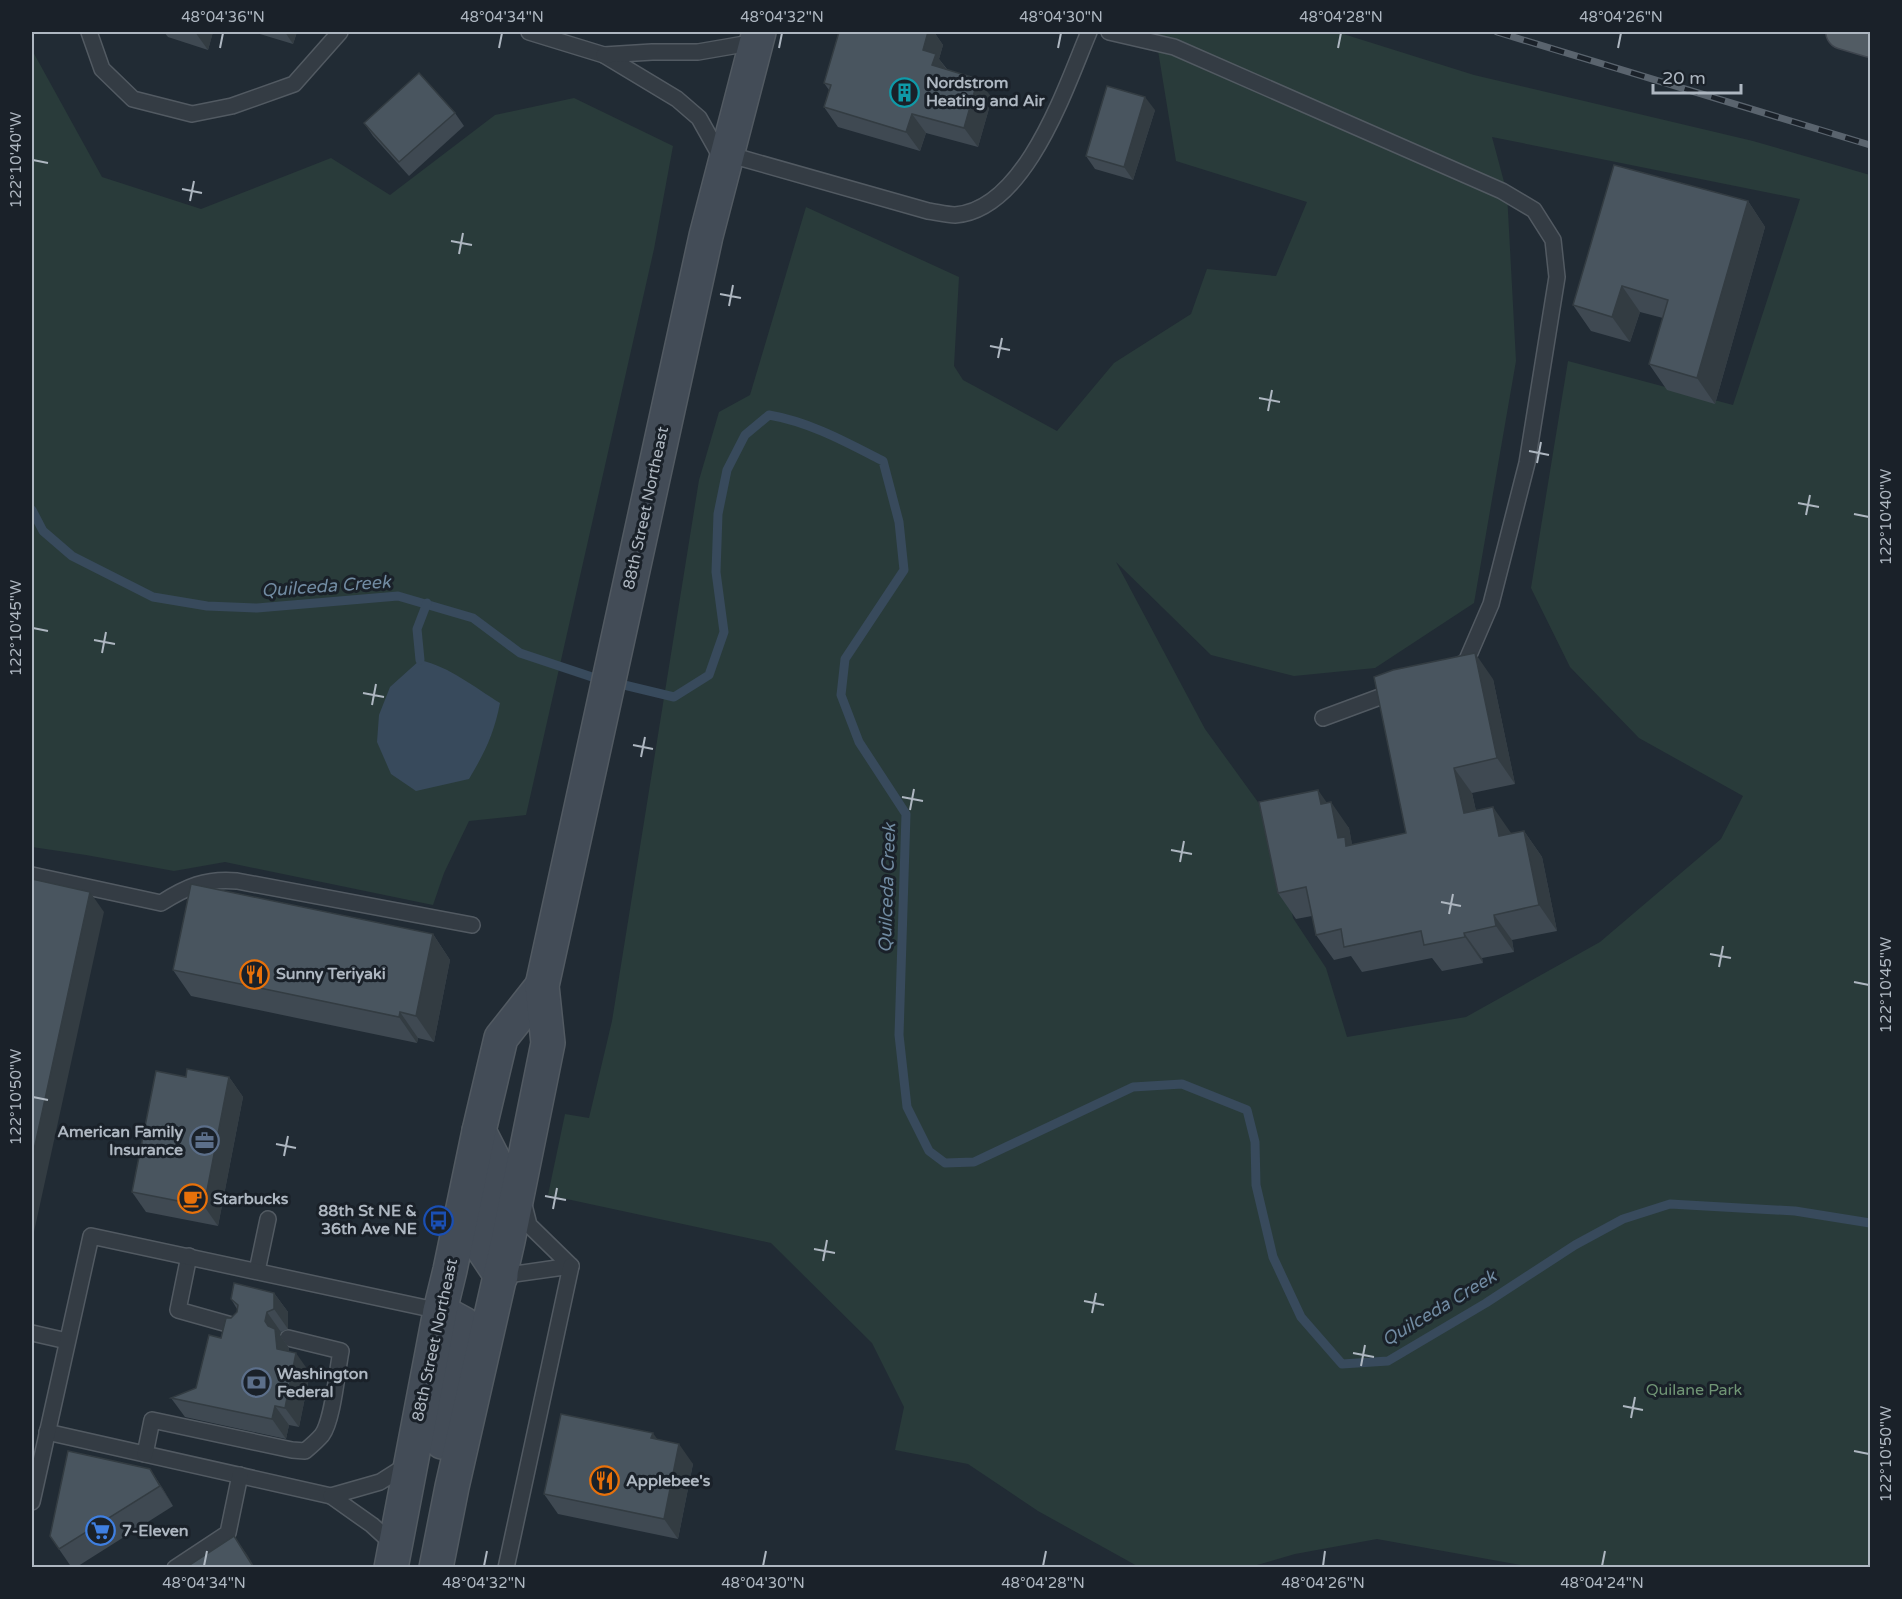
<svg xmlns="http://www.w3.org/2000/svg" width="1902" height="1599" font-family="'Varela Round',sans-serif">
	<style>
		.green { fill: #293b3a; fill-rule: evenodd }
		.water { fill: #384a5c }
		.lines { fill: none; stroke-linecap: round; stroke-linejoin: round }
		.stream { stroke: #384a5c; stroke-width: 9 }
		.service-casing { stroke: #525a62; stroke-width: 18 }
		.secondary-casing { stroke: #525a62; stroke-width: 36 }
		.primary-casing { stroke: #3e454e; stroke-width: 36 }
		.service { stroke: #343c44; stroke-width: 15 }
		.secondary { stroke: #434c57; stroke-width: 33 }
		.primary { stroke: #525c64; stroke-width: 33 }
		.rail-casing { stroke: #5a646e; stroke-width: 7 }
		.rail { stroke: #1a2129; stroke-width: 4.5; stroke-dasharray: 14; stroke-linecap: butt }
		.wall { fill: #3f4952 }
		.shaded-wall { fill: #333c42 }
		.building { fill: #49555f; stroke: #333c42; stroke-width: 1.5 }
		.ticks { fill: none; stroke: #aeb7c1; stroke-width: 2 }
		.labels { text-anchor: middle; dominant-baseline: central; stroke-width: 6; stroke-linejoin: round; paint-order: stroke }
		.poi-label { font-size: 16px; font-weight: bold; fill: #aeb7c1; stroke: #1a2129; text-anchor: start }
		.street-label { font-size: 16px; fill: #aeb7c1; stroke: #1a2129 }
		.park-label { font-size: 16px; fill: #709575; stroke: #1a2129 }
		.water-label { font-size: 18px; font-style: italic; fill: #718ba2; stroke: #1a2129 }
		.neatline { fill: none; stroke: #aeb7c1; stroke-width: 2 }
		.ticks-label { font-size: 15px; text-anchor: middle; fill: #aeb7c1 }
	</style>
	<rect width="100%" height="100%" fill="#212b34"/>
	<g class="green">
		<path d="M 1155,32 L 1337,32 L 1474,75 L 1753,141 L 1870,175 L 1870,1567 L 1531,1567 L 1377,1539 L 1295,1554 L 1250,1567 L 1139,1567 L 1038,1511 L 968,1464 L 895,1450 L 904,1407 L 872,1343 L 771,1243 L 548,1195 L 565,1114 L 589,1118 L 612,1021 L 699,480 L 719,412 L 750,395 L 806,207 L 959,277 L 954,366 L 963,380 L 1057,431 L 1114,363 L 1191,314 L 1207,269 L 1276,276 L 1307,202 L 1176,161 ZM 1492,137 L 1800,199 L 1733,405 L 1568,361 L 1531,588 L 1570,667 L 1639,738 L 1743,796 L 1721,839 L 1600,942 L 1466,1017 L 1347,1037 L 1326,968 L 1293,918 L 1276,827 L 1205,729 L 1116,562 L 1211,655 L 1294,676 L 1375,668 L 1474,603 L 1516,361 L 1507,193 Z"/>
		<polygon points="32,50 102,177 201,209 331,158 390,195 495,115 574,98 673,146 654,249 526,815 469,821 444,873 433,905 225,862 174,871 86,855 32,847"/>
	</g>
	<path class="water" d="M 420,660 C 450,667 474,687 500,703 C 494,734 485,752 469,779 L 416,791 L 391,774 L 377,742 L 379,715 L 390,687 Z"/>
	<g class="lines">
		<g class="stream">
			<path d="M 32,510 L 43,531 L 72,556 L 153,597 L 207,606 L 257,608 L 398,596 L 473,618 L 520,653 L 595,678 L 674,697 L 709,675 L 724,632 L 716,572 L 718,514 L 727,470 L 745,435 L 769,415 C 810,422 846,442 883,461 L 899,522 L 904,570 L 845,659 L 841,695 L 859,742 L 906,814 L 899,1035 L 907,1107 L 929,1151 L 945,1163 L 974,1162 L 1133,1087 L 1182,1084 L 1247,1110 L 1255,1142 L 1256,1185 L 1273,1257 L 1301,1317 L 1342,1364 L 1388,1361 L 1486,1303 L 1575,1245 L 1623,1219 L 1670,1204 L 1795,1211 L 1870,1223"/>
			<polyline points="420,660 417,629 427,603"/>
		</g>
		<defs>
			<g id="service">
				<polyline points="89,32 102,69 133,99 192,114 232,106 294,84 340,32"/>
				<polyline points="529,32 604,55 677,99 699,118 722,159"/>
				<polyline points="1109,32 1174,47 1502,191 1534,210 1553,240 1557,277 1527,463 1491,604 1466,662 1457,666"/>
				<polyline points="604,55 652,52 698,52 756,42"/>
				<path d="M 727,154 L 928,211 C 936,212 947,215 955,215 C 1026,210 1066,86 1089,32"/>
				<polyline points="1323,718 1396,691"/>
				<path d="M 32,875 L 161,903 C 186,887 206,878 237,881 L 472,925"/>
				<polyline points="189,1256 178,1310 242,1328"/>
				<polyline points="257,1271 268,1219"/>
				<polyline points="501,1276 571,1266 529,1225 524,1205"/>
				<polyline points="32,1333 67,1341"/>
				<polyline points="47,1432 331,1496"/>
				<path d="M 145,1454 L 152,1420 L 292,1450 L 305,1451 C 311,1446 317,1441 322,1435 C 333,1420 337,1371 341,1351 L 288,1338"/>
				<polyline points="32,1502 91,1236 440,1311"/>
				<polyline points="395,1546 372,1525 331,1496 380,1482 410,1463"/>
				<polyline points="175,1568 228,1533 240,1475"/>
				<polyline points="506,1568 571,1266"/>
			</g>
			<g id="secondary">
				<polyline points="479,1131 497,1166 481,1246 501,1276"/>
				<polyline points="440,1311 464,1324 444,1421 442,1442"/>
				<polyline points="391,1568 440,1311 450,1270 479,1131 501,1038 542,986"/>
				<polyline points="436,1568 452,1487 508,1241 548,1043 542,986 706,236 759,32"/>
			</g>
			<polyline id="primary" points="1843,32 1870,40"/>
		</defs>
		<use href="#service" class="service-casing"/>
		<use href="#secondary" class="secondary-casing"/>
		<use href="#primary" class="primary-casing"/>
		<use href="#service" class="service"/>
		<use href="#secondary" class="secondary"/>
		<use href="#primary" class="primary"/>
		<defs>
			<polyline id="rail" points="1497,32 1870,145"/>
		</defs>
		<use href="#rail" class="rail-casing"/>
		<use href="#rail" class="rail"/>
	</g>
	<g class="wall">
		<polygon points="164,32 213,32 208,50 168,37"/>
		<polygon points="253,32 297,32 293,44"/>
		<polygon points="839,32 934,32 943,45 939,59 947,69 992,98 978,147 926,133 920,151 838,127 824,107 829,90 824,83"/>
		<polygon points="1155,110 1133,180 1095,169 1086,156"/>
		<polygon points="455,113 464,126 409,176 373,136 364,123"/>
		<polygon points="1748,201 1765,227 1715,404 1667,390 1649,364 1663,318 1640,312 1630,342 1591,331 1573,305"/>
		<polygon points="1493,679 1515,784 1472,793 1476,811 1511,833 1511,834 1524,831 1542,857 1557,931 1512,940 1514,952 1482,958 1483,963 1442,971 1432,958 1362,972 1351,956 1334,960 1316,935 1312,916 1296,919 1278,893 1327,803 1349,828 1352,845 1406,833"/>
		<polygon points="433,934 450,960 434,1042 418,1038 417,1043 191,996 173,970"/>
		<polygon points="229,1077 243,1097 218,1226 146,1212 132,1192"/>
		<polygon points="274,1293 288,1312 288,1329 281,1332 280,1335 289,1348 289,1352 310,1373 299,1427 289,1425 286,1439 185,1417 171,1398 196,1388 231,1318 237,1312 237,1309 231,1299"/>
		<polygon points="657,1440 693,1464 678,1539 558,1514 544,1494"/>
		<polygon points="150,1469 163,1489 173,1506 75,1568 72,1568 50,1536"/>
	</g>
	<g class="shaded-wall">
		<polygon points="195,32 213,32 208,50"/>
		<polygon points="285,32 297,32 293,44"/>
		<polygon points="928,32 934,32 943,45 939,59 949,73 932,65 923,50"/>
		<polygon points="978,79 992,98 978,147 964,128"/>
		<polygon points="1145,97 1155,110 1133,180 1124,167"/>
		<polygon points="912,114 926,133 920,151 906,132"/>
		<polygon points="1748,201 1765,227 1715,404 1697,378"/>
		<polygon points="1622,286 1640,312 1630,342 1612,317"/>
		<polygon points="1475,653 1493,679 1515,784 1497,758"/>
		<polygon points="1454,768 1472,793 1482,839 1464,813"/>
		<polygon points="1318,790 1332,810 1331,802 1349,828 1353,849 1363,863 1338,838 1321,804"/>
		<polygon points="1493,807 1511,833 1517,862 1499,836"/>
		<polygon points="1524,831 1542,857 1557,931 1539,905"/>
		<polygon points="90,892 104,912 32,1241 32,1159"/>
		<polygon points="1494,915 1512,940 1514,952 1496,926"/>
		<polygon points="1464,933 1482,958 1483,963 1465,937"/>
		<polygon points="433,934 450,960 434,1042 416,1016"/>
		<polygon points="400,1012 418,1038 417,1043 399,1017"/>
		<polygon points="229,1077 243,1097 218,1226 204,1206"/>
		<polygon points="274,1293 288,1312 288,1329 274,1309"/>
		<polygon points="267,1312 281,1332 280,1335 289,1348 290,1369 277,1349 265,1321"/>
		<polygon points="296,1353 310,1373 299,1427 285,1408"/>
		<polygon points="275,1406 289,1425 286,1439 272,1419"/>
		<polygon points="653,1433 667,1453 651,1438"/>
		<polygon points="679,1444 693,1464 678,1539 664,1519"/>
		<polygon points="150,1469 163,1489 173,1506 160,1486"/>
		<polygon points="234,1536 248,1556 255,1568 254,1568"/>
	</g>
	<g class="building">
		<polygon points="839,32 928,32 923,50 936,54 932,65 978,79 964,128 912,114 906,132 824,107 831,85 824,83"/>
		<polygon points="419,73 455,113 399,162 364,123"/>
		<polygon points="1107,86 1145,97 1124,167 1086,156"/>
		<polygon points="1614,165 1748,201 1697,378 1649,364 1668,300 1622,286 1612,317 1573,305"/>
		<polygon points="1475,653 1497,758 1454,768 1464,813 1493,807 1499,836 1524,831 1539,905 1494,915 1496,926 1464,933 1465,937 1424,945 1421,931 1344,947 1341,929 1316,935 1306,887 1278,893 1259,802 1318,790 1321,804 1331,802 1338,838 1345,837 1346,846 1406,833 1374,677 1393,670"/>
		<polygon points="32,879 90,892 32,1159"/>
		<polygon points="191,884 433,934 416,1016 400,1012 399,1017 173,970"/>
		<polygon points="187,1069 229,1077 204,1206 132,1192 156,1071 186,1077"/>
		<polygon points="234,1283 274,1293 274,1309 267,1312 265,1321 268,1326 275,1329 277,1349 296,1353 285,1408 275,1406 272,1419 171,1398 196,1388 209,1335 221,1338 226,1318 231,1318 237,1312 238,1305 231,1299"/>
		<polygon points="561,1414 653,1433 651,1438 679,1444 664,1519 544,1494"/>
		<polygon points="68,1451 150,1469 160,1486 59,1549 50,1536"/>
		<polygon points="234,1536 254,1568 185,1568"/>
	</g>
	<path class="ticks" d="M 220,48 L 223,33M 499,48 L 502,33M 779,48 L 782,33M 1058,48 L 1061,33M 1338,48 L 1341,33M 1618,48 L 1621,33M 33,160 L 48,163M 182,189 L 202,193M 190,201 L 194,181M 451,241 L 472,245M 459,254 L 463,233M 720,294 L 741,298M 729,306 L 733,285M 990,346 L 1010,350M 998,358 L 1002,338M 1259,398 L 1280,402M 1268,411 L 1272,390M 1529,451 L 1549,455M 1537,463 L 1541,442M 1798,503 L 1819,507M 1854,514 L 1869,517M 1806,515 L 1810,495M 33,628 L 48,631M 94,640 L 115,644M 102,653 L 106,632M 363,693 L 384,697M 372,705 L 376,684M 633,745 L 653,749M 641,757 L 645,737M 902,797 L 923,801M 910,810 L 914,789M 1171,850 L 1192,854M 1180,862 L 1184,841M 1441,902 L 1461,906M 1449,914 L 1453,894M 1710,954 L 1731,958M 1719,967 L 1723,946M 1854,982 L 1869,985M 33,1097 L 48,1100M 276,1144 L 296,1148M 284,1156 L 288,1136M 545,1196 L 566,1200M 553,1209 L 557,1188M 814,1249 L 835,1253M 823,1261 L 827,1240M 1084,1301 L 1104,1305M 1092,1313 L 1096,1293M 1353,1353 L 1374,1357M 1361,1366 L 1365,1345M 1623,1406 L 1643,1410M 1631,1418 L 1635,1397M 1854,1451 L 1869,1454M 204,1566 L 207,1551M 484,1566 L 487,1551M 763,1566 L 766,1551M 1043,1566 L 1046,1551M 1323,1566 L 1325,1551M 1602,1566 L 1605,1551"/>
	<defs>
		<symbol id="building-ring" viewBox="-11 -11 22 22"><circle r="9.5" fill="#1a2129" stroke="#0f9aa8" stroke-width="1.5"/><path d="M-4-6H4V6H1V3H-1V6H-4ZM-2.5-4.3h1.7v1.8h-1.7ZM.8-4.3h1.7v1.8H.8ZM-2.5-1h1.7V.8h-1.7ZM.8-1h1.7V.8H.8Z" fill="#0f9aa8"/></symbol>
		<symbol id="restaurant-ring" viewBox="-11 -11 22 22"><circle r="9.5" fill="#1a2129" stroke="#e8710a" stroke-width="1.5"/><path d="M-5-6h1v4h1v-4h1v4h1v-4h1v5L-1.5 .5V6h-2V.5L-5-1ZM5-6V6H3V1.5H1.5Q1.5-4 5-6Z" fill="#e8710a"/></symbol>
		<symbol id="office-ring" viewBox="-11 -11 22 22"><circle r="9.5" fill="#1a2129" stroke="#5c6f8a" stroke-width="1.5"/><path d="M-6-3h4V-5.5h4V-3h4V5H-6ZM-1-4.5V-3h2v-1.5ZM-6 0V1H6V0Z" fill="#5c6f8a"/></symbol>
		<symbol id="cafe-ring" viewBox="-11 -11 22 22"><circle r="9.5" fill="#1a2129" stroke="#e8710a" stroke-width="1.5"/><path d="M-5.5-4.5H6V0H3Q3 3.5 0 3.5H-2.5Q-5.5 3.5-5.5 0ZM3-3.2v2h1.7v-2ZM-6 4.5H4V6H-6Z" fill="#e8710a"/></symbol>
		<symbol id="bus-ring" viewBox="-11 -11 22 22"><circle r="9.5" fill="#1a2129" stroke="#1a4fb4" stroke-width="1.5"/><path d="M-5-6H5V4H4V6H2V4H-2V6H-4V4H-5ZM-3.5-4V0h7V-4ZM-3.5 1.2v1.5H-2V1.2ZM2 1.2v1.5H3.5V1.2Z" fill="#1a4fb4"/></symbol>
		<symbol id="bank-ring" viewBox="-11 -11 22 22"><circle r="9.5" fill="#1a2129" stroke="#5c6f8a" stroke-width="1.5"/><path d="M-6-4H6V4H-6ZM0-2.3a2.3 2.3 0 1 0 0 4.6a2.3 2.3 0 1 0 0-4.6Z" fill="#5c6f8a"/></symbol>
		<symbol id="supermarket-ring" viewBox="-11 -11 22 22"><circle r="9.5" fill="#1a2129" stroke="#3f7fe0" stroke-width="1.5"/><path d="M-6-5.5h2.5l.6 2H6L4.5 2H-2.5L-4.4-4H-6ZM-1.5 3.2a1.3 1.3 0 1 0 .1 0ZM3 3.2a1.3 1.3 0 1 0 .1 0Z" fill="#3f7fe0"/></symbol>
	</defs>
	<g fill-rule="evenodd">
		<use href="#building-ring" x="888" y="76" width="33" height="33"/>
		<use href="#restaurant-ring" x="238" y="958" width="33" height="33"/>
		<use href="#office-ring" x="188" y="1124" width="33" height="33"/>
		<use href="#cafe-ring" x="176" y="1182" width="33" height="33"/>
		<use href="#bus-ring" x="422" y="1204" width="33" height="33"/>
		<use href="#bank-ring" x="240" y="1366" width="33" height="33"/>
		<use href="#restaurant-ring" x="588" y="1464" width="33" height="33"/>
		<use href="#supermarket-ring" x="84" y="1514" width="33" height="33"/>
	</g>
	<g class="labels">
		<g class="poi-label">
			<text x="926" y="83">Nordstrom<tspan x="926" dy="18">Heating and Air</tspan></text>
			<text x="276" y="974">Sunny Teriyaki</text>
			<text x="183" y="1132" text-anchor="end">American Family<tspan x="183" dy="18">Insurance</tspan></text>
			<text x="213" y="1199">Starbucks</text>
			<text x="417" y="1211" text-anchor="end">88th St NE &amp;<tspan x="417" dy="18">36th Ave NE</tspan></text>
			<text x="277" y="1374">Washington<tspan x="277" dy="18">Federal</tspan></text>
			<text x="626" y="1481">Applebee's</text>
			<text x="122" y="1531">7-Eleven</text>
		</g>
		<g class="street-label">
			<text transform="translate(646 508) rotate(-78)">88th Street Northeast</text>
			<text transform="translate(435 1340) rotate(-78)">88th Street Northeast</text>
		</g>
		<g class="park-label">
			<text x="1694" y="1390">Quilane Park</text>
		</g>
		<g class="water-label">
			<text transform="translate(326 586) rotate(-4)">Quilceda Creek</text>
			<text transform="translate(887 888) rotate(-88)">Quilceda Creek</text>
			<text transform="translate(1439 1308) rotate(-31)">Quilceda Creek</text>
		</g>
	</g>
	<rect width="1902" height="1599" fill="none" stroke="#1a2129" stroke-width="66"/>
	<path d="M1653 84v9h88v-9" fill="none" stroke="#aeb7c1" stroke-width="3"/>
	<text x="1662" y="84" font-size="18" fill="#aeb7c1" stroke="#1a2129" stroke-width="4.5" paint-order="stroke">20 m</text>
	<rect x="33" y="33" width="1836" height="1533" class="neatline"/>
	<g class="ticks-label">
		<text x="223" y="22">48°04'36"N</text>
		<text x="502" y="22">48°04'34"N</text>
		<text x="782" y="22">48°04'32"N</text>
		<text x="1061" y="22">48°04'30"N</text>
		<text x="1341" y="22">48°04'28"N</text>
		<text x="1621" y="22">48°04'26"N</text>
		<text transform="translate(16 160) rotate(-90)" y="5">122°10'40"W</text>
		<text transform="translate(1886 517) rotate(-90)" y="5">122°10'40"W</text>
		<text transform="translate(16 628) rotate(-90)" y="5">122°10'45"W</text>
		<text transform="translate(1886 985) rotate(-90)" y="5">122°10'45"W</text>
		<text transform="translate(16 1097) rotate(-90)" y="5">122°10'50"W</text>
		<text transform="translate(1886 1454) rotate(-90)" y="5">122°10'50"W</text>
		<text x="204" y="1588">48°04'34"N</text>
		<text x="484" y="1588">48°04'32"N</text>
		<text x="763" y="1588">48°04'30"N</text>
		<text x="1043" y="1588">48°04'28"N</text>
		<text x="1323" y="1588">48°04'26"N</text>
		<text x="1602" y="1588">48°04'24"N</text>
	</g>
</svg>
